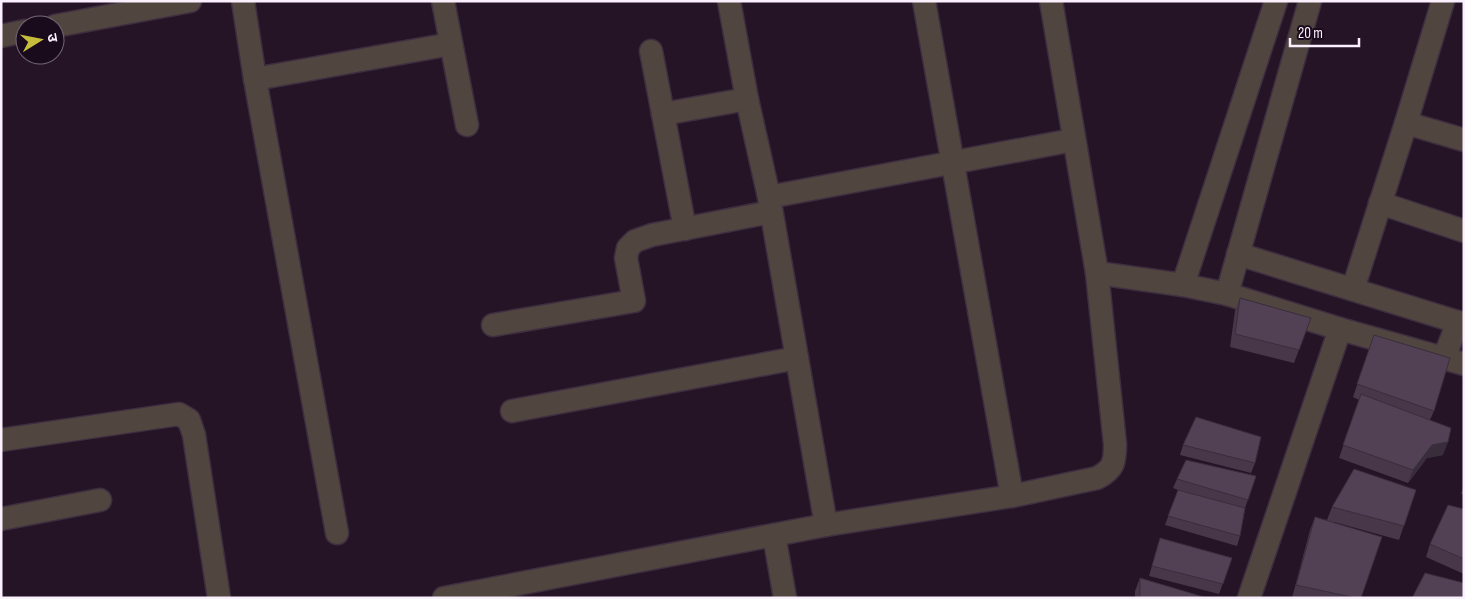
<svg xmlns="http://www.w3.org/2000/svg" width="1465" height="599" font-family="'Sofia Sans Condensed','Noto Sans Devanagari',sans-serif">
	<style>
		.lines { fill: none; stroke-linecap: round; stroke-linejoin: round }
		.street-casing { stroke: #3e2e40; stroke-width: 25 }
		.street { stroke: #51463f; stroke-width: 22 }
		.wall { fill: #473749 }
		.shaded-wall { fill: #392d3c }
		.building { fill: #524055; stroke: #392d3c }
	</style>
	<rect width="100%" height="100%" fill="#241426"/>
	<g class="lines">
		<defs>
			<g id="street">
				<polyline points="243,1 255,79 337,533"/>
				<polyline points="443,1 467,125"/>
				<path d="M 729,1 L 747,99 L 769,197 L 826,525 L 1012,496 L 1097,478 C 1114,469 1115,462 1115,444 L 1097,273 L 1051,1"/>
				<polyline points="924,1 1012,496"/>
				<polyline points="55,26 190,1"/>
				<polyline points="1,36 25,31"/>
				<polyline points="651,51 685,229"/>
				<polyline points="255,79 451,44"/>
				<polyline points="663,114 747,99"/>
				<polyline points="1406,123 1464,140"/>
				<polyline points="769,197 1073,140"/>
				<polyline points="1380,203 1464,231"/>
				<polyline points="1238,254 1464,324"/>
				<polyline points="1097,273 1183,285 1227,294 1340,329 1464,364"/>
				<polyline points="1183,285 1276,1"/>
				<polyline points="1353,289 1406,123 1443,1"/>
				<polyline points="1227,294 1310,1"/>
				<polyline points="493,325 634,301 626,258 628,248 635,241 652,235 771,212"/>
				<polyline points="1444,358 1458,322"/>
				<polyline points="512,411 797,358"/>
				<polyline points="1,440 179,414 189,420 194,435 219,598"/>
				<polyline points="1,519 100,500"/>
				<polyline points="774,535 785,598"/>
				<polyline points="444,598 826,525"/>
				<polyline points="1249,598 1340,329"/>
			</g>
		</defs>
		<use href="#street" class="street-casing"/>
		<use href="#street" class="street"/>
	</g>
	<g class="wall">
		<polygon points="1240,298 1311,318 1294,363 1230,347 1235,311"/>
		<polygon points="1374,335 1434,411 1430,420 1443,455 1427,458 1408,483 1339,458 1359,400 1353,397"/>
		<polygon points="1183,445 1255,463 1251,473 1180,455"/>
		<polygon points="1256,476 1245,508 1240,536 1237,546 1165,525 1178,490 1173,488 1177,479"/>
		<polygon points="1464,485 1464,494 1461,494"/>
		<polygon points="1416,490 1399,540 1334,522 1361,598 1292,598 1310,530 1315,517 1327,520 1332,507"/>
		<polygon points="1464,509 1464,574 1426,557 1430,544"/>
		<polygon points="1160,538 1232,558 1219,594 1149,576 1157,548"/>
		<polygon points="1140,578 1207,598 1135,598 1135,591"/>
	</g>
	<polygon class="shaded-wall" points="1448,442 1443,455 1427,458 1408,483 1413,470 1432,445"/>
	<g class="building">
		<polygon points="1240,298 1311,318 1299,350 1235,334"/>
		<polygon points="1374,335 1450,358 1434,411 1357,384"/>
		<polygon points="1361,394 1451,428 1448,442 1432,445 1413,470 1343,445"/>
		<polygon points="1196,417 1261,437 1255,463 1183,445"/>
		<polygon points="1186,460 1256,476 1248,500 1177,479"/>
		<polygon points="1354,469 1416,490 1404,526 1332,507"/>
		<polygon points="1178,490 1245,508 1240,536 1168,516"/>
		<polygon points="1448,505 1464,509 1464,559 1430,544"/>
		<polygon points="1315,517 1382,537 1361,598 1356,598 1296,585"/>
		<polygon points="1160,538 1232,558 1223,584 1152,566"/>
		<polygon points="1425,573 1464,583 1464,598 1412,598"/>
		<polygon points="1140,578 1207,598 1140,598"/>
	</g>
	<rect width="1465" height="599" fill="none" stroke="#fbf0fd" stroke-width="5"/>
	<g transform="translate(40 40) rotate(80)"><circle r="24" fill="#1a0b1c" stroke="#746776"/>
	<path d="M0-4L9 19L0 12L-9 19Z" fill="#c6bc3c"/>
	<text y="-8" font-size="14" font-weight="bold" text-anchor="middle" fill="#fbf0fd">उ</text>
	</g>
	<path d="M1290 38v8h69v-8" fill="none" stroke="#fbf0fd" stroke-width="2.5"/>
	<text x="1298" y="38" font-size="15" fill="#fbf0fd" stroke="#1a0b1c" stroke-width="4" paint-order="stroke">20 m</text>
</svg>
